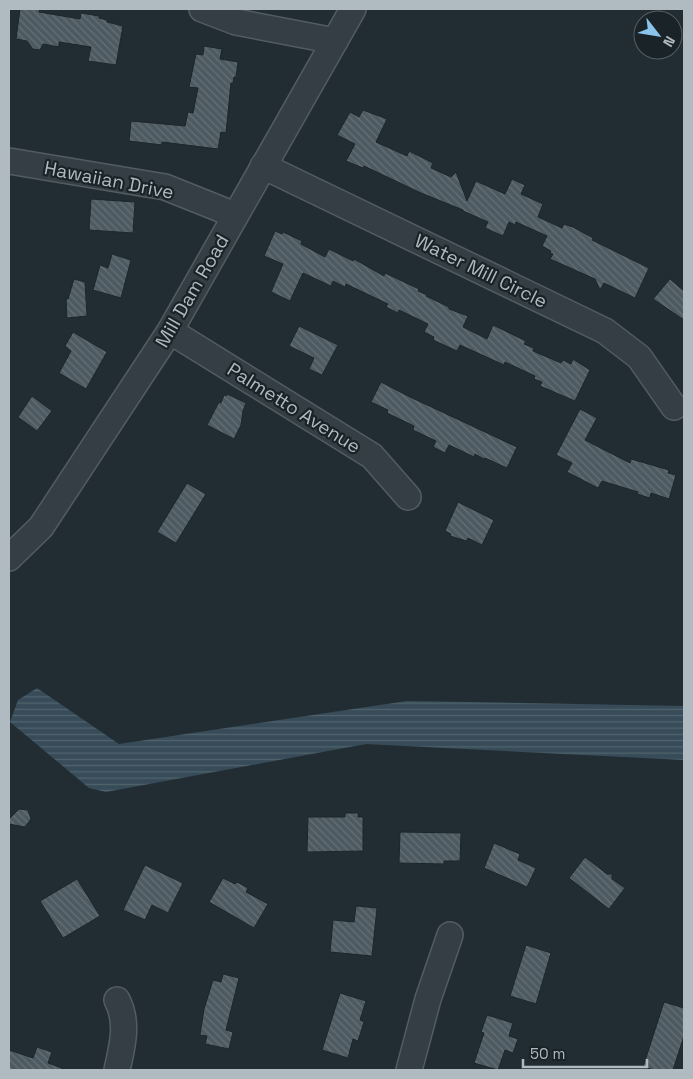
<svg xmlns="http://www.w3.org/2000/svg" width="693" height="1079" font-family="'Space Grotesk',sans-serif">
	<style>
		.water { fill: url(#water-rules) }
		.building { fill: url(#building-back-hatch); stroke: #1c252a }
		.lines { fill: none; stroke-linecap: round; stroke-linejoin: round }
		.minor-casing { stroke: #525c62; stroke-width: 28 }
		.minor { stroke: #353e44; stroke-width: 25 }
		.labels { text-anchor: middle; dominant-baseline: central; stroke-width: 4.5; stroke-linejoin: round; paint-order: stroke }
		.street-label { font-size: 19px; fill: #afbac1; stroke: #1a2328 }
	</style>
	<defs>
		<pattern id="water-rules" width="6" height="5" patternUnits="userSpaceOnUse" patternTransform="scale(1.25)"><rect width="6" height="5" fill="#374c58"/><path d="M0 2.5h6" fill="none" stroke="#51646e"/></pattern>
		<pattern id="building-back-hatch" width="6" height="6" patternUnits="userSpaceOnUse" patternTransform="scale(1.25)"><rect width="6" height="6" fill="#4d5a61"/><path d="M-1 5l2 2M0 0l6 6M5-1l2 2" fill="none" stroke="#647076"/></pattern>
	</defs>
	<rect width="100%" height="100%" fill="#222d33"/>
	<polygon class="water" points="37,688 119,744 407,701 684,706 684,760 366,744 106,792 89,788 10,722 18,700"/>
	<g class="building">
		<polygon points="20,9 40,9 39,12 80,19 81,13 99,16 99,18 107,20 107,22 123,26 116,65 88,61 91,47 59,42 59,47 43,44 40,50 33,49 27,41 16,39"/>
		<polygon points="204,46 222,49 220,59 238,62 236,77 234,77 233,83 231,83 226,133 221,132 218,149 162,142 162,145 129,141 131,121 185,126 188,112 193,113 198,88 189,87 196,54 203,55"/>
		<polygon points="363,110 387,119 376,142 407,156 409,151 433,163 431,168 451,177 456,172 467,201 476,181 505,194 512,179 525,185 521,194 543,204 538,217 562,228 564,224 573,227 593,238 592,240 649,268 635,298 604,283 600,290 595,279 550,259 553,254 550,253 551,251 542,246 547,236 516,222 515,225 509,222 503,236 485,228 488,222 463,211 463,210 421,193 364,166 363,168 346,161 355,144 337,135 350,112 359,117"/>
		<polygon points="91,199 135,202 133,233 89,230"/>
		<polygon points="275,231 282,234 283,232 302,241 301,244 325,257 329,249 353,261 354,259 384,276 385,273 419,289 418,291 427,295 426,296 449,307 449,309 468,316 463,327 487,339 493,325 526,341 524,344 534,348 533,351 561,363 563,360 571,364 573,359 590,370 575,401 540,386 542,382 534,379 535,376 505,362 504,365 460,345 457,351 433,340 434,337 424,332 428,324 399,310 398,313 386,307 388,304 346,284 345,287 333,281 331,286 303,273 290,301 271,292 283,264 264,256"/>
		<polygon points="112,254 131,260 121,298 93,290 100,265 108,268"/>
		<polygon points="74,279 85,282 87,316 67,318 66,299 68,299"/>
		<polygon points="670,279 684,291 684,320 653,299"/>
		<polygon points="299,326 338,345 322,375 309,369 314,358 289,346"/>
		<polygon points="73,332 107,352 86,389 59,373 71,351 65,346"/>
		<polygon points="381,382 408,396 517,447 507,468 485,458 484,459 475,454 474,457 449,445 445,453 433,447 436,441 413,430 414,426 387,413 388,410 371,402"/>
		<polygon points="227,394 246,403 243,411 241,425 234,439 207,425 219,402 221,403 224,395 226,396"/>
		<polygon points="32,396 52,411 37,431 18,417"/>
		<polygon points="580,409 597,418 585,440 630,463 631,459 669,470 668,473 676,475 669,499 651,493 650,498 637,494 638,492 602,481 598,488 567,472 572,463 556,455"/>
		<polygon points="187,483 206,494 176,543 157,532"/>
		<polygon points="458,502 494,520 482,545 468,538 467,541 450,536 451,534 445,531"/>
		<polygon points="19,809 28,810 31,819 25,827 9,824 9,819"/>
		<polygon points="345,813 358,813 358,817 363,817 363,851 307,852 308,817 345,817"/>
		<polygon points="400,832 461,833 460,861 444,861 444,864 399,863"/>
		<polygon points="494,843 520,854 518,860 536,868 527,887 484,868"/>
		<polygon points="585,857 607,874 612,874 612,879 625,888 609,909 569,878"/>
		<polygon points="145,865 183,883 168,913 152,905 145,920 123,910"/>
		<polygon points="223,878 235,884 237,882 248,888 246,892 268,904 254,928 209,902"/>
		<polygon points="77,879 100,916 63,938 40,901"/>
		<polygon points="356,906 377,908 372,956 330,952 333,920 354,922"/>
		<polygon points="526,945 551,953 536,1004 510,996"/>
		<polygon points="223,974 239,978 226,1030 233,1032 229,1049 205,1044 207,1036 200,1035 204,1009 213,980 221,982"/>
		<polygon points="340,993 366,1001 360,1020 364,1022 358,1041 353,1039 348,1058 322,1050"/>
		<polygon points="664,1002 684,1008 684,1036 673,1070 654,1070 643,1067"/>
		<polygon points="487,1015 513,1023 509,1036 518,1039 513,1053 505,1050 498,1070 474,1063 484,1033 481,1032"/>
		<polygon points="37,1047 52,1052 48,1063 62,1068 62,1070 9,1070 9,1050 33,1058"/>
	</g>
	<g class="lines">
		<defs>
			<g id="minor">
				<polyline points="202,9 236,22 335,41"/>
				<polyline points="9,161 165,187 235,215"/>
				<polyline points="263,166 605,331 639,357 674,407"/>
				<polyline points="170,331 372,456 408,497"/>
				<polyline points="9,558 41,527 170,331 353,9"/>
				<path d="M 117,1070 C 122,1047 129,1023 117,1000"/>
				<polyline points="409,1070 428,999 450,935"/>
			</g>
		</defs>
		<use href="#minor" class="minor-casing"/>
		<use href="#minor" class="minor"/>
	</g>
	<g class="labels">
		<g class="street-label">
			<text transform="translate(109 180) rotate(11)">Hawaiian Drive</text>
			<text transform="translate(481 271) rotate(26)">Water Mill Circle</text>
			<text transform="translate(192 291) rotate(-60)">Mill Dam Road</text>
			<text transform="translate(294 408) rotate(32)">Palmetto Avenue</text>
		</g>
	</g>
	<rect width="693" height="1079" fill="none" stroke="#afbac1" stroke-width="20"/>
	<g transform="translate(658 35) rotate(121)"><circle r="24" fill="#1a2328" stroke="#565f65"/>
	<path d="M0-4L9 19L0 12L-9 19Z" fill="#8bc4ea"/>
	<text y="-8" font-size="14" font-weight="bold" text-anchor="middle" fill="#afbac1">N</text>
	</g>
	<path d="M523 1059v8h124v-8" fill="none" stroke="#afbac1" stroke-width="2.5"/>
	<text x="530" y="1059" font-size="15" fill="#afbac1" stroke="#1a2328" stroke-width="4" paint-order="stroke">50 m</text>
</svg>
